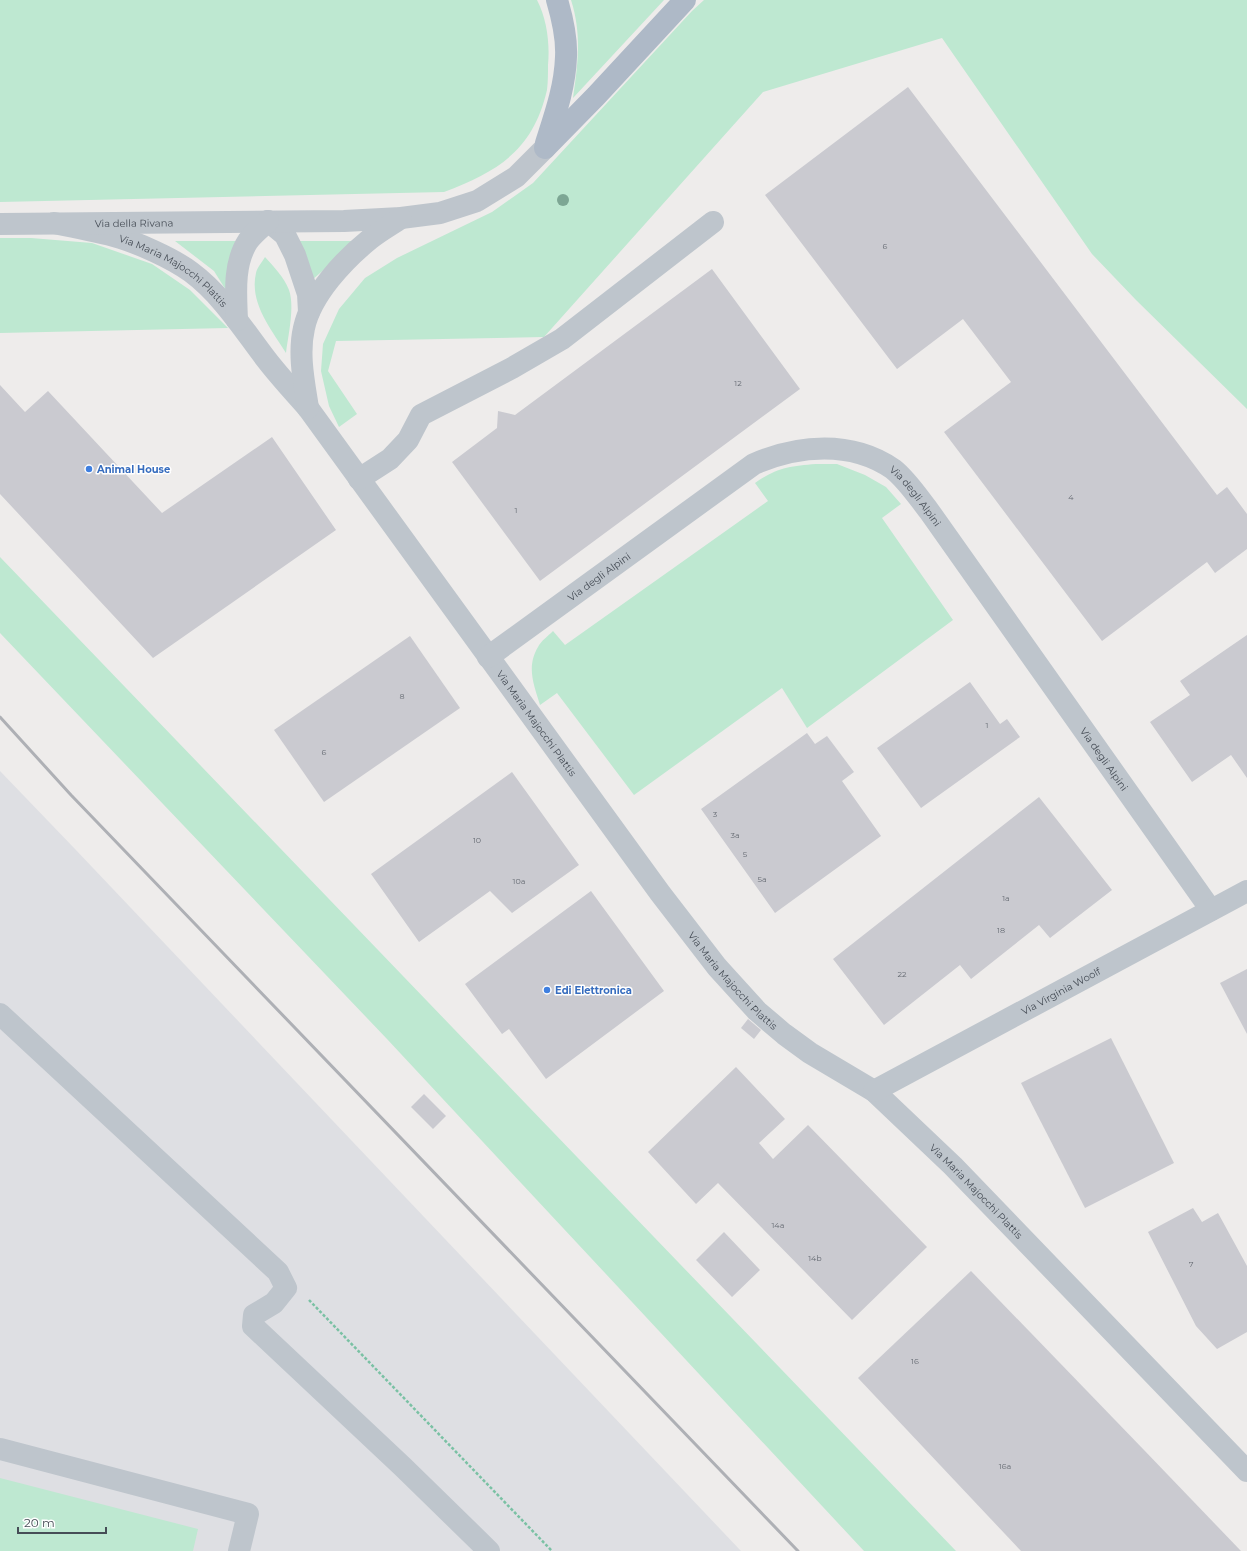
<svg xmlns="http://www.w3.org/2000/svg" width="1247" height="1551" font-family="Montserrat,sans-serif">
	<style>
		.airport { fill: #dedfe3 }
		.green { fill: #bee8d1 }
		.building { fill: #cacad0 }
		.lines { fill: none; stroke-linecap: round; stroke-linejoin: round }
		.path { stroke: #7ac1a4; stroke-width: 2.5; stroke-dasharray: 3 2; stroke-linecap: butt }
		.minor { stroke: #bec5cc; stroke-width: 22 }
		.major { stroke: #aeb9c7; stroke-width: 22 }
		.rail { stroke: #aeb0b5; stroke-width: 3 }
		.tree { fill: #7da694 }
		.shop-dot { fill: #3f7fe0; stroke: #fff; stroke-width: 1.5 }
		.labels { text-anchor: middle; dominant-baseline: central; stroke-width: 3; stroke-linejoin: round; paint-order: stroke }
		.number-label { font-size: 8px; fill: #676c74 }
		.street-label { font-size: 10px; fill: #464d56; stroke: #fff }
		.shop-label { font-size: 10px; font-weight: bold; fill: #366cbe; stroke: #fff; text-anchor: start }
	</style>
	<rect width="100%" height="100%" fill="#eeeceb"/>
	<polygon class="airport" points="0,771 75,849 741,1551 0,1551"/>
	<g class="green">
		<path d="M 0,0 L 537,0 C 547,19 550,44 548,65 C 548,73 548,82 547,90 C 533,150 499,171 444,192 L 0,202 Z"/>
		<path d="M 571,0 L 664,0 L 573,98 C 578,64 582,34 571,0 Z"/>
		<polygon points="704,0 1247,0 1247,409 1136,300 1092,254 942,38 763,92 544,337 336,341 328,371 357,414 339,427 329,406 321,371 323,344 339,309 365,278 397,258 492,212 533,183 692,11"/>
		<polygon points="0,238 31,238 92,243 152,264 190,290 228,328 0,333"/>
		<polygon points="175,241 236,241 229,295 214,271"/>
		<polygon points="295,241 357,241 312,280"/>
		<path d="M 265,257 C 274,267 284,277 289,290 C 295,307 288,336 286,353 C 271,329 249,303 256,273 C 257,268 262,262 265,257 Z"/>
		<path d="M 816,464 L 837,464 L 865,475 L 886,487 L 901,504 L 882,518 L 953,620 L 807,728 L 782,688 L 634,795 L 557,693 L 540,705 C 534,685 526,667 538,647 C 541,641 548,636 553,631 L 565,645 L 768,501 L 755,483 C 776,468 790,466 816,464 Z"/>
		<polygon points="0,557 956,1551 864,1551 387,1039 0,633"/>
		<polygon points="0,1478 198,1529 193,1551 0,1551"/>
	</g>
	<g class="building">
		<polygon points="908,87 1217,495 1227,487 1247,514 1247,549 1215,573 1207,562 1102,641 944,432 1011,382 963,319 897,369 765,195"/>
		<polygon points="712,269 800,389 540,581 452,462 497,428 498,411 515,415"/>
		<polygon points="0,385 25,412 48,391 162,513 272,437 336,530 153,658 0,494"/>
		<polygon points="1247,635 1247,778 1231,755 1192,782 1150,722 1190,695 1180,681"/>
		<polygon points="410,636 460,708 324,802 274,730"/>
		<polygon points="970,682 1000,724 1007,719 1020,737 921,808 877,748"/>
		<polygon points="807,733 815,744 827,736 854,772 842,781 881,836 775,913 701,809"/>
		<polygon points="512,772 579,865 512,913 490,891 419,942 371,874"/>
		<polygon points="1039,797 1112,890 1050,938 1039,925 971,979 960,965 884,1025 833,959"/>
		<polygon points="591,891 664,991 546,1079 509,1029 502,1034 465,984"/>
		<polygon points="1247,969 1247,1034 1220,983"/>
		<polygon points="748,1019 761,1030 754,1039 741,1028"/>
		<polygon points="1111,1038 1174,1163 1085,1208 1021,1083"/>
		<polygon points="736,1067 785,1119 759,1143 773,1159 808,1125 927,1247 852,1320 718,1183 696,1204 648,1152"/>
		<polygon points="424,1094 446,1116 433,1129 411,1107"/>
		<polygon points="1193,1208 1202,1222 1218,1213 1247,1266 1247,1332 1217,1349 1196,1326 1148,1232"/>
		<polygon points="724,1232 760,1270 732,1297 696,1260"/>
		<polygon points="971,1271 1144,1450 1241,1551 1021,1551 858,1378"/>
	</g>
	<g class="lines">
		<polyline class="path" points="309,1300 552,1551"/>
		<g class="minor">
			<polyline points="268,221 285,235 295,255 308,294 309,312"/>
			<path id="s1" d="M 54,223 C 74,227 94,231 114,236 C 136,242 172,258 191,272 C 222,295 243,329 266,359 C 279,376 294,392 308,408 L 660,893 L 717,967 L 757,1011 L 784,1034 L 810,1053 L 874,1091 L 953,1166 L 1247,1471"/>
			<path id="s2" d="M 0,224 L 344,221 L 401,218 L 440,213 L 477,201 L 516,177 L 545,148"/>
			<path d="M 237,320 C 236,294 233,264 248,241 C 253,234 262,227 268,221"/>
			<path d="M 308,408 C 304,382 298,354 304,328 C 311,295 344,260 370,239 C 380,231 391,225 401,218"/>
			<polyline points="359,479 390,459 408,440 421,415 512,368 562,339 713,222"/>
			<path id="s3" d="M 488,657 L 754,464 C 798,445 851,440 893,469 C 907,480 918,497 929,511 L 1211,910"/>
			<polyline points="0,1014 278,1272 286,1288 274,1303 254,1315 253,1326 403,1467 489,1551"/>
			<path id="s4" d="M 874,1091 L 1247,891"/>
			<polyline points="0,1449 248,1514 239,1551"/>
		</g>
		<g class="major">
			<path d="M 546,143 C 555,115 565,87 566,57 C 567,39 562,17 557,0"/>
			<polyline points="545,148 596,96 685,0"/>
		</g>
		<polyline class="rail" points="0,717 71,795 798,1551"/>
	</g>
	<circle class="tree" cx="563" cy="200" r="6"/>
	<g class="shop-dot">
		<circle cx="89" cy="469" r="4"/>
		<circle cx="547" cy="990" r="4"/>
	</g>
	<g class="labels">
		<g class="number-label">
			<text x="885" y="246">6</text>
			<text x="738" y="383">12</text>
			<text x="1071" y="497">4</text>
			<text x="516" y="510">1</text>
			<text x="402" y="696">8</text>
			<text x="987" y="725">1</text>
			<text x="324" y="752">6</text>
			<text x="715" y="814">3</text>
			<text x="735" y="835">3a</text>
			<text x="477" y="840">10</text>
			<text x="745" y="854">5</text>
			<text x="762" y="879">5a</text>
			<text x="519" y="881">10a</text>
			<text x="1006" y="898">1a</text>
			<text x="1001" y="930">18</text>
			<text x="902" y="974">22</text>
			<text x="778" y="1225">14a</text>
			<text x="815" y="1258">14b</text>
			<text x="1191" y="1264">7</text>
			<text x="915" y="1361">16</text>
			<text x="1005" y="1466">16a</text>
		</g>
		<g class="street-label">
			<text stroke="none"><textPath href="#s2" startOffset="134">Via della Rivana</textPath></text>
			<text stroke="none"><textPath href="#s1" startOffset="131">Via Maria Majocchi Plattis</textPath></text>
			<text stroke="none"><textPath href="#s3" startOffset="509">Via degli Alpini</textPath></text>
			<text stroke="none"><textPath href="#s3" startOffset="137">Via degli Alpini</textPath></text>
			<text stroke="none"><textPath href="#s1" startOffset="716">Via Maria Majocchi Plattis</textPath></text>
			<text stroke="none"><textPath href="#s3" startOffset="833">Via degli Alpini</textPath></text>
			<text stroke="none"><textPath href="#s1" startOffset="1040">Via Maria Majocchi Plattis</textPath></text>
			<text stroke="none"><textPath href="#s4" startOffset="212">Via Virginia Woolf</textPath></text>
			<text stroke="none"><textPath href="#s1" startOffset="1364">Via Maria Majocchi Plattis</textPath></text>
		</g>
		<g class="shop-label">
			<text x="97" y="469">Animal House</text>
			<text x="555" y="990">Edi Elettronica</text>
		</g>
	</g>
	<path d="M18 1527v6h88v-6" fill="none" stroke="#464d56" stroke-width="2"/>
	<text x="24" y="1527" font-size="12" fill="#464d56" stroke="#ffffff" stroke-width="3" paint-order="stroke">20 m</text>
</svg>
